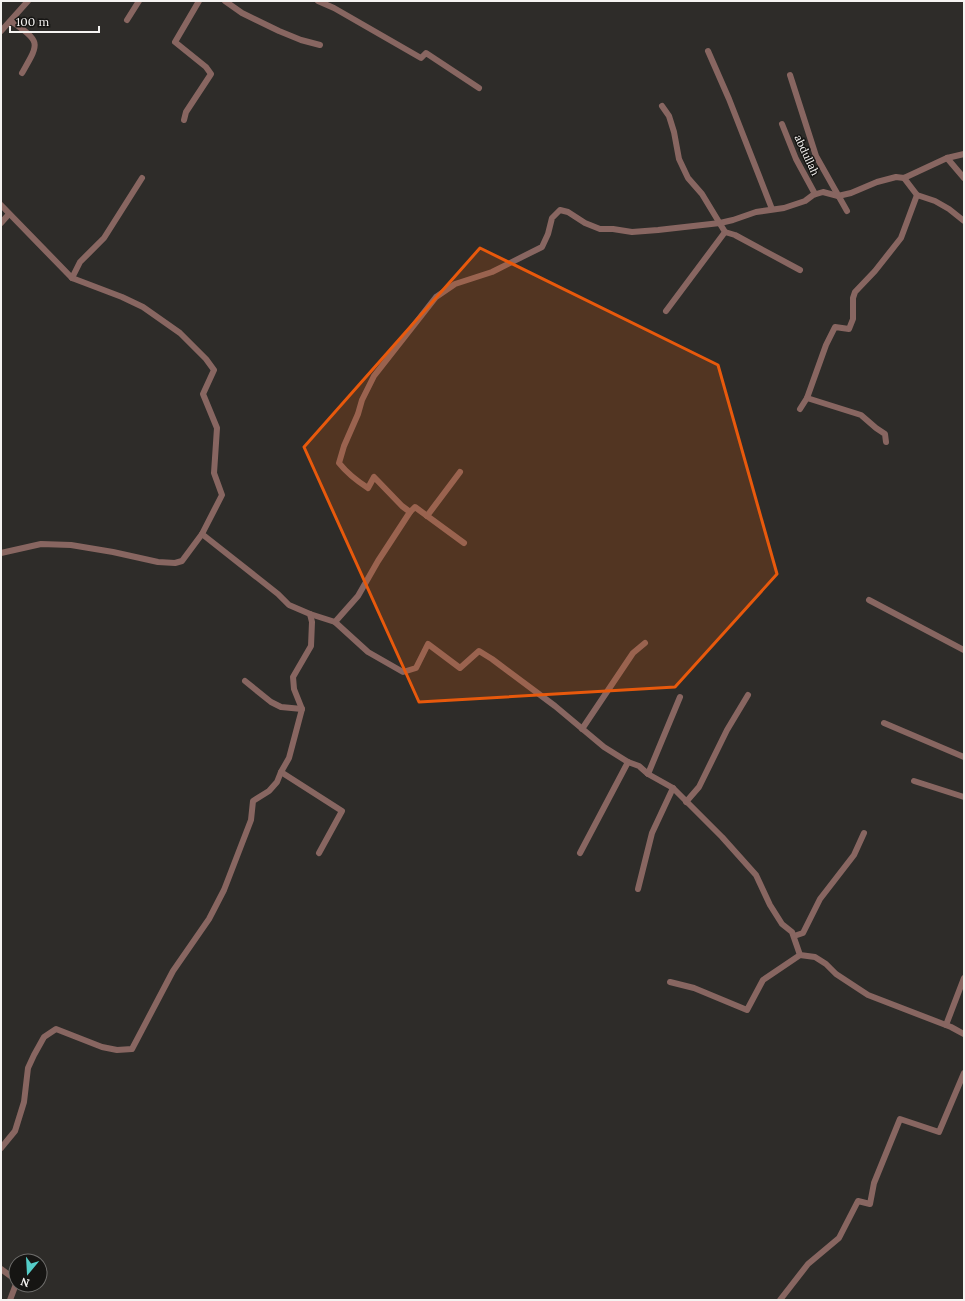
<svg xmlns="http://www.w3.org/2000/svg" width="965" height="1301" font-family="Lora,serif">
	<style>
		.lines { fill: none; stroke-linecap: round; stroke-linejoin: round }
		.street { stroke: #886661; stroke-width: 6 }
		.marked { fill: #e8590c; fill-opacity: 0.2; stroke: #e8590c; stroke-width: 3; stroke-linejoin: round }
		.labels { text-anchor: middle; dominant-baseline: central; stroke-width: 3; stroke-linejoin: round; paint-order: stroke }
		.street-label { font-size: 11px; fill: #f5f3f1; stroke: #161513 }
	</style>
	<rect width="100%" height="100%" fill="#2e2c29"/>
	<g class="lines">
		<g class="street">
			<polyline points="225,1 242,13 279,31 301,40 320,45"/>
			<polyline points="318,1 334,8 421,58 426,53 479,88"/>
			<polyline points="127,20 139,1"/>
			<path d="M 11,21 C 41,42 40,42 22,73"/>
			<polyline points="1,31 28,1"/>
			<polyline points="708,51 729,99 772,209"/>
			<polyline points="790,75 816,156 847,211"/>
			<polyline points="662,106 669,116 674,132 679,159 688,178 702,194 725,232 666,311"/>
			<polyline points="184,120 186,112 211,74 206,67 175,42 199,1"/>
			<polyline points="782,124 796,159 815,194"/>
			<polyline points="947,158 964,178"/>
			<polyline points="904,178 917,195 935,201 949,209 964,221"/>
			<polyline points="1,205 72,278 122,297 143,307 180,333 206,359 214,370 203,394 217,428 214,473 222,495 202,534 278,594 289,605 310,614 335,622 368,652 403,672 416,668 428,644 460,668 479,651 492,659 555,706 604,747 628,762 639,766 648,774 673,788 722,837 756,875 770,905 782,924 792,932 800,955 815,957 826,964 836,974 868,995 951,1027 964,1034"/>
			<polyline points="1,223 9,214"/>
			<polyline points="725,232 735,235 800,270"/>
			<polyline points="72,278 80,262 104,238 142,178"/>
			<polyline points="807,398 861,415 876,428 885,434 886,442"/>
			<polyline points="800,409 807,398 826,345 835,327 849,329 853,319 853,298 855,292 875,271 901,238 917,195"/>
			<polyline points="410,512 415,507 464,543"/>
			<polyline points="427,516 460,472"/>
			<polyline points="1,553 41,544 71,545 113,552 158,562 175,563 182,561 202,534"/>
			<polyline points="869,600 964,650"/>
			<path d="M 335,622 L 358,596 L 378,561 L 410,512 L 402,506 L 374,477 L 368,488 C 357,481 347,473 339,463 L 344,446 L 358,414 L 362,400 L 374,376 L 436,297 L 455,284 L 492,272 L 542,247 L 548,234 L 552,218 L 560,210 L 568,212 L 585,223 L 600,229 L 613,229 L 632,232 L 658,230 L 720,223 L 733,220 L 756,212 L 784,208 L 805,201 L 813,195 L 823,192 L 838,196 L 851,193 L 877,182 L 896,177 L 904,178 L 947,158 L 964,154"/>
			<polyline points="245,681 271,702 281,707 302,709"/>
			<polyline points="884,723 964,757"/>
			<polyline points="582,729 633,653 645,643"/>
			<polyline points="281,772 342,811 319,853"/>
			<polyline points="648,774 680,697"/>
			<polyline points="914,781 964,797"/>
			<polyline points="686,802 699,787 727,730 748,695"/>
			<polyline points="580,853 628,762"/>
			<polyline points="638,889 652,833 673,788"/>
			<polyline points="794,936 803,933 820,899 854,855 864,833"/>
			<polyline points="670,982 694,988 747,1010 763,980 800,955"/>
			<polyline points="946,1025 964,978"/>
			<polyline points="1,1148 15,1131 24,1102 28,1068 34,1055 44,1037 56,1029 102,1047 117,1050 132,1049 173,971 209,919 224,890 251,820 253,801 269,791 277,782 281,772 289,758 302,709 294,689 293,677 311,646 312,622 310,614"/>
			<polyline points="1,1269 16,1280"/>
			<polyline points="10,1300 16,1284"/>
			<polyline points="780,1300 808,1264 839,1238 858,1201 870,1204 874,1183 900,1119 939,1132 964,1073"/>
		</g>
	</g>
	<path class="marked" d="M 480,248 L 718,365 L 777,574 L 675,687 L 419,702 L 304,447 Z"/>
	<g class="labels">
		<g class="street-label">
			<text transform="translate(807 155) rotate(65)">abdullah</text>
		</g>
	</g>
	<rect width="965" height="1301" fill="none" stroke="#f5f3f1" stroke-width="4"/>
	<g transform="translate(28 1273) rotate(198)"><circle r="19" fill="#161513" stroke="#6f6e6c"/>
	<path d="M0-3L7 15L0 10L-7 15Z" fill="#54cdc8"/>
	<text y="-6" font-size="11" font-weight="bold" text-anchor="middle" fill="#f5f3f1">N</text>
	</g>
	<path d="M10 26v6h89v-6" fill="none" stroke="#f5f3f1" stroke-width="2"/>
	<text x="16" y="26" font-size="12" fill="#f5f3f1" stroke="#161513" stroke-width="3" paint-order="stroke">100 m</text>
</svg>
